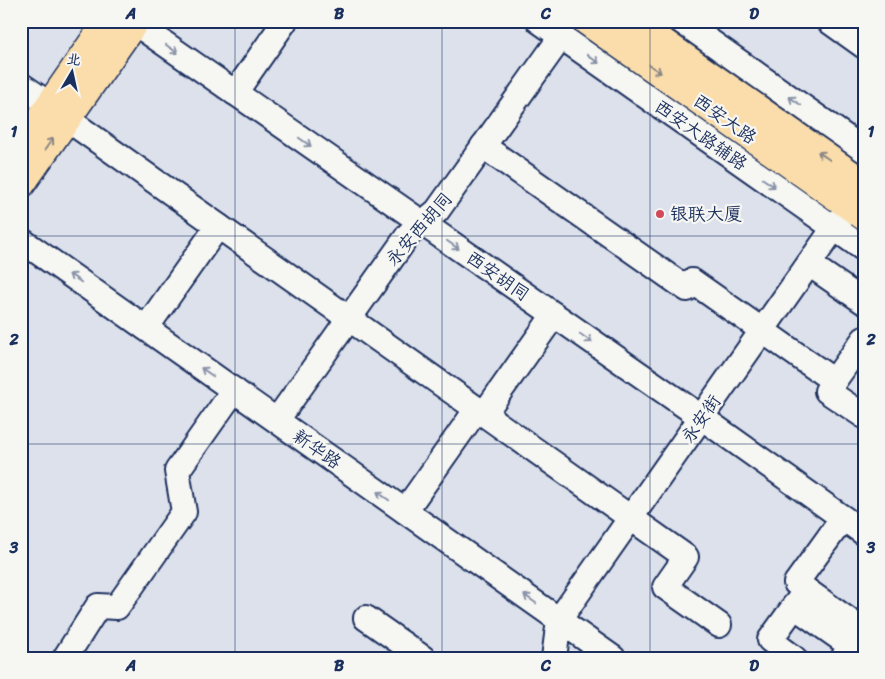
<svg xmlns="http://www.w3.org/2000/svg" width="885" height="679" font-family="Sriracha,'LXGW WenKai TC',sans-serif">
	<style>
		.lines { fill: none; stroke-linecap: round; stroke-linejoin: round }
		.minor-casing { stroke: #1b2f5e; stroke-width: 28 }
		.major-casing { stroke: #1b2f5e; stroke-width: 31 }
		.minor { stroke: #f6f6f2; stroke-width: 24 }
		.major { stroke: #faddab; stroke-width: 28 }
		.oneway { stroke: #8892a8 }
		.oneway2 { stroke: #8a8684 }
		.grid { fill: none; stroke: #1b2f5e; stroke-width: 1; stroke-opacity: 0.55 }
		.poi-dot { fill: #d1495b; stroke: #f6f6f2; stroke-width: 2 }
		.labels { text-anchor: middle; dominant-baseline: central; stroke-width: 4.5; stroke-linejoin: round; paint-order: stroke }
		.street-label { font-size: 18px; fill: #1b2f5e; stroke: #f6f6f2 }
		.poi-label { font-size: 18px; fill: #1b2f5e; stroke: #f6f6f2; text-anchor: start }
		.neatline { fill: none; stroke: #1b2f5e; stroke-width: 2 }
		.grid-label { font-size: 16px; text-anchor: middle; font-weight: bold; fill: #1b2f5e }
	</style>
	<rect width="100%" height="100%" fill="#dce1ec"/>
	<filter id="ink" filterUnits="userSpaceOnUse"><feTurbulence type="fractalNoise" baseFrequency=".02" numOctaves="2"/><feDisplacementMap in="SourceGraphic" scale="10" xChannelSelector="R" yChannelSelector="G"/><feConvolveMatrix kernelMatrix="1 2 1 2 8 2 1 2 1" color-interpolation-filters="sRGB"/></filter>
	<g filter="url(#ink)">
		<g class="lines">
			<defs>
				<g id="minor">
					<polyline points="132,21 701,417 864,533"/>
					<polyline points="539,21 864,249"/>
					<polyline points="681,21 864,150"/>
					<polyline points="829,21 864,46"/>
					<polyline points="21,85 50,105"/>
					<polyline points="235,93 285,21"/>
					<polyline points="67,119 686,557 665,587 719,625"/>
					<polyline points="483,146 687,289 692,281 834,381"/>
					<polyline points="21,240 613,658"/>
					<polyline points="809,264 864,302"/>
					<polyline points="146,328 218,226"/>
					<polyline points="864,339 827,391 864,416"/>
					<polyline points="484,414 554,315"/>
					<polyline points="277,420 409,234 437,211 561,37"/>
					<polyline points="405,511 477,409"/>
					<polyline points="806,590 796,583 843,518"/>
					<polyline points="794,606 851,646"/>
					<polyline points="366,618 423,658"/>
					<polyline points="65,658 98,606 117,607 184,512 177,471 234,390"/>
					<polyline points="554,658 559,620 860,191"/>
					<polyline points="794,658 770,640 806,590 862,630 843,658"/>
				</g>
				<g id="major">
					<polyline points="587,21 864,216"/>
					<polyline points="632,21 864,184"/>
					<polyline points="21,147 108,21"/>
					<polyline points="21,184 135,21"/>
				</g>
			</defs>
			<use href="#minor" class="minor-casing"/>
			<use href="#major" class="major-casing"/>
			<use href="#minor" class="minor"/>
			<use href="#major" class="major"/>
		</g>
		<defs><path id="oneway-shaft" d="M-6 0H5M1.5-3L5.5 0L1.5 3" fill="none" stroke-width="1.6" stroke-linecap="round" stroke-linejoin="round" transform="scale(1.25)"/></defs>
		<g class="oneway">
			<use href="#oneway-shaft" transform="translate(172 49) rotate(35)"/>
			<use href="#oneway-shaft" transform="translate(593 59) rotate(35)"/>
			<use href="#oneway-shaft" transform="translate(795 101) rotate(-145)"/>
			<use href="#oneway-shaft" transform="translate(305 142) rotate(35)"/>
			<use href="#oneway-shaft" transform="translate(769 183) rotate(35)"/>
			<use href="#oneway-shaft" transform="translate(453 245) rotate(35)"/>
			<use href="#oneway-shaft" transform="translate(75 278) rotate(-145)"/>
			<use href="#oneway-shaft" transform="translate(586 338) rotate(35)"/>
			<use href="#oneway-shaft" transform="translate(207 372) rotate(-145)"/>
			<use href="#oneway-shaft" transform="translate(383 496) rotate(-145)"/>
			<use href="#oneway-shaft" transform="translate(530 599) rotate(-145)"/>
		</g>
		<g class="oneway2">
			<use href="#oneway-shaft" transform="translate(655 69) rotate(35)"/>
			<use href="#oneway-shaft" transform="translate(49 144) rotate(-55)"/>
			<use href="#oneway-shaft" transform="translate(824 156) rotate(-145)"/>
		</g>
	</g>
	<path class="grid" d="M 235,21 L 235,658M 442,21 L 442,658M 650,21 L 650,658M 21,236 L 864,236M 21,444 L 864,444"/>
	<circle class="poi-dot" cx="660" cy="214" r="5"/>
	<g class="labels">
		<g class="street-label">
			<text transform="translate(725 119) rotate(35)">西安大路</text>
			<text transform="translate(701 135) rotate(35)">西安大路辅路</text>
			<text transform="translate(419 229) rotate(-49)">永安西胡同</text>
			<text transform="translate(498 276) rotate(35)">西安胡同</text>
			<text transform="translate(701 419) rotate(-55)">永安街</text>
			<text transform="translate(317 449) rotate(35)">新华路</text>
		</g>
		<g class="poi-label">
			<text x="670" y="214">银联大厦</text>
		</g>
	</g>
	<rect width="885" height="679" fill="none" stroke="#f6f6f2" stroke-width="55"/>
	<g transform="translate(72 72) rotate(9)" stroke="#f6f6f2" stroke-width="4" paint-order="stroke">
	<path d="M0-4L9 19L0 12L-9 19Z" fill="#1b2f5e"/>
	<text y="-8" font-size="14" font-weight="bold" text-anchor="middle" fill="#1b2f5e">北</text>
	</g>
	<rect x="28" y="28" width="830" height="624" class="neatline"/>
	<g class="grid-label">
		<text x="131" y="19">A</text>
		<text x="339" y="19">B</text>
		<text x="546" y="19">C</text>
		<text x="754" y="19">D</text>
		<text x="14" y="137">1</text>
		<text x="871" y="137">1</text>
		<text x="14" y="345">2</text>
		<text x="871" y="345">2</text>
		<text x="14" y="553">3</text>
		<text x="871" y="553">3</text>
		<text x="131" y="671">A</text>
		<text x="339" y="671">B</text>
		<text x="546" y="671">C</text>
		<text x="754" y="671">D</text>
	</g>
</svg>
